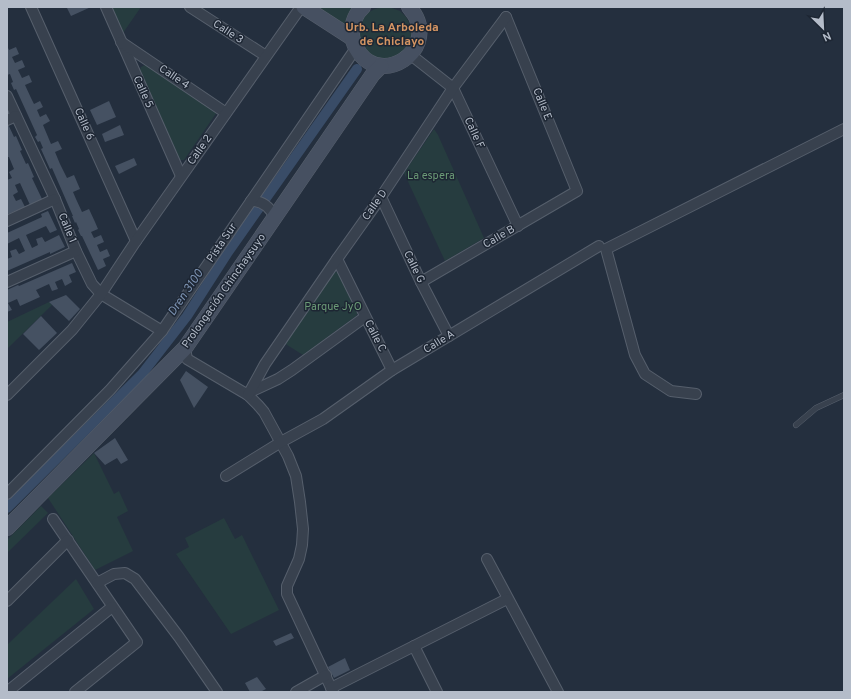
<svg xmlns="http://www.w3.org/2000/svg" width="851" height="699" font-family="Overpass,sans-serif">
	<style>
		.green { fill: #263c3f }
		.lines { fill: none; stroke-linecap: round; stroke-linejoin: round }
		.canal { stroke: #394c67; stroke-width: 10 }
		.building { fill: #455162 }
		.lane-casing { stroke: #565f6c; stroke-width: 6 }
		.street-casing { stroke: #565f6c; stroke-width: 12 }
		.secondary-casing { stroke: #565f6c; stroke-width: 16 }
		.lane { stroke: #38414e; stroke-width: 5 }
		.street { stroke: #38414e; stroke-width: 10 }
		.secondary { stroke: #465061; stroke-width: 15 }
		.labels { text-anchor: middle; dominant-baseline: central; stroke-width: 3; stroke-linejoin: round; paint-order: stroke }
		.street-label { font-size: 11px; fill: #b4bcc9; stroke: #1d2633 }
		.park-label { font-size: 11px; fill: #6b9a76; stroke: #1d2633 }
		.neighbourhood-label { font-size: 12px; font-weight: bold; fill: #d59563; stroke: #1d2633 }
		.water-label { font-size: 12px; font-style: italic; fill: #7c92b1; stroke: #1d2633 }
	</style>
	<rect width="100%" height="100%" fill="#242f3e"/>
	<g class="green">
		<polygon points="111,7 141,7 123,33"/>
		<polygon points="316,7 358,7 347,28"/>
		<polygon points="382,7 392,8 400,11 406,17 410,25 412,33 411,42 407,49 393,59 375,59 361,47 358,29 361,20 367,13 375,9"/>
		<polygon points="147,64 217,112 184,160 180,160 140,70 141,67"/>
		<polygon points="434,129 438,135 484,238 445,261 404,173"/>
		<polygon points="336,272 340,274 358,312 356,316 303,355 284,343 331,273"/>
		<polygon points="49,302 52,305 7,349 7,322"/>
		<polygon points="94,453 114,494 119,491 128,511 117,517 133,551 95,570 48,498"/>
		<polygon points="41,506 48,513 7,553 7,540"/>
		<polygon points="224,518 235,539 242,535 279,610 231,634 176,554 189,547 185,538"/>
		<polygon points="76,579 94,609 7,679 7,645"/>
	</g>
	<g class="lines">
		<polyline class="canal" points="7,508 142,374 187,316 228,252 357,69"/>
	</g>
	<g class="building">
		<polygon points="69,7 91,7 71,16 67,8"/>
		<polygon points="7,46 9,50 16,47 19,54 12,57 15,63 22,60 25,67 18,70 22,78 29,75 32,82 25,85 31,98 34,104 40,101 43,107 37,110 40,117 46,114 50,121 43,125 51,144 58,141 62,149 55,152 60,164 67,178 74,175 80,189 73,192 76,199 82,212 89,209 95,222 98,229 91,232 94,238 101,235 104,242 97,245 100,252 107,249 110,256 103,259 106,266 98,270 82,236 81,236 78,230 79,229 76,222 75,223 72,216 73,216 52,168 50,169 41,149 43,148 40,141 38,142 35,137 37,135 16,89 14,90 11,83 13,82 10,74 7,75"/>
		<polygon points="109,101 116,117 97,125 90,110"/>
		<polygon points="8,124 14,137 16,136 22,150 20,151 26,164 28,163 34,177 32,178 42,199 30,205 20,183 15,185 18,192 13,195 16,201 21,199 25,207 8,214 7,212 7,180 12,178 9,172 14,169 9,157 7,157 7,125"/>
		<polygon points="120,125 124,135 105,142 102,134"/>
		<polygon points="134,158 137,165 119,174 115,166"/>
		<polygon points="48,211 57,230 50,233 46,226 26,235 32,248 38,245 36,239 42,237 45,242 59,235 65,247 50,254 50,252 7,271 7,259 12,257 10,251 16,249 19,254 25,251 19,238 7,244 7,233 42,217 41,214"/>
		<polygon points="72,263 76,272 69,275 72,282 65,286 62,279 55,282 58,289 52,291 49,284 36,290 40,297 20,306 17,299 8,303 12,310 7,312 7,290 18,285 19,286"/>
		<polygon points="66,295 80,309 69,321 49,302"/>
		<polygon points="41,316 57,333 39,350 23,334"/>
		<polygon points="186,371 208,387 194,408 180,380"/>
		<polygon points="115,438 128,460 121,464 117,458 105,465 94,453"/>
		<polygon points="291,633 294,638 276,646 273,641"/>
		<polygon points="345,658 350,670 334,678 328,667"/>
		<polygon points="257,677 266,689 260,692 250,692 245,683"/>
	</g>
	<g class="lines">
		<defs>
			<polyline id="lane" points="796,425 816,408 844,395"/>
			<g id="street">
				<polyline points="31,7 136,241"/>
				<polyline points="106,7 181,176"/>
				<polyline points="190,7 266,56"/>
				<polyline points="121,42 226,113"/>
				<polyline points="411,55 453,88 518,226"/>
				<polyline points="7,96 55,199 76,251 92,284 101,294 162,331"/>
				<polyline points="7,120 16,116"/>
				<polyline points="381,197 421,282 449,336"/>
				<path d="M 251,201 C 263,200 270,208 275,217"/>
				<polyline points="7,221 55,199"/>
				<polyline points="337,259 392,370"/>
				<polyline points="7,282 76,251"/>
				<polyline points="421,282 577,191 506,17"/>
				<polyline points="185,348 187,359 248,395 258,405 264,412 288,456 296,476 300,502 303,529 302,545 299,559 287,586 287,594 333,692"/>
				<polyline points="250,392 278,379 292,370 365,317"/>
				<polyline points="696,394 671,391 645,374 635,355 606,249 844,129"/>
				<polyline points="7,395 72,330 101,294 136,241 301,7"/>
				<polyline points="248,395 265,364 337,259 381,197 453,88 506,17"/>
				<polyline points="226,476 281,442 323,419 392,370 599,246"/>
				<polyline points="7,494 110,390 162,331 356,48"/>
				<polyline points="53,519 137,642 75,692"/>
				<polyline points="487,559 558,692"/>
				<polyline points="97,583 114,574 125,573 135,579 179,637 217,692"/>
				<polyline points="7,601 68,540"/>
				<polyline points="414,646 437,692"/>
				<polyline points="331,688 507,599"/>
				<polyline points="7,692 112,607"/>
				<polyline points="296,692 326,675"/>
			</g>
			<g id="secondary">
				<polyline points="304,7 352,38"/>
				<path d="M 363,7 C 355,14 352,24 352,34 C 352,42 356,48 360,54 C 384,84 433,52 416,17 C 414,13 411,10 409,7"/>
				<polyline points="7,528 185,348 373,74 381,66"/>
			</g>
		</defs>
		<use href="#lane" class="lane-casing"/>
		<use href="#street" class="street-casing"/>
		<use href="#secondary" class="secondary-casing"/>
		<use href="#lane" class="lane"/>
		<use href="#street" class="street"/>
		<use href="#secondary" class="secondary"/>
	</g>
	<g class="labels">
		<g class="street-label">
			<text transform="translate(228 32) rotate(33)">Calle 3</text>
			<text transform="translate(174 77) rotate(34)">Calle 4</text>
			<text transform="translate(143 92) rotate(66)">Calle 5</text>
			<text transform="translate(542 104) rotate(68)">Calle E</text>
			<text transform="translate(84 124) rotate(66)">Calle 6</text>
			<text transform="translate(474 133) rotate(65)">Calle F</text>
			<text transform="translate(200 150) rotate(-55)">Calle 2</text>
			<text transform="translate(375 205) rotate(-55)">Calle D</text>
			<text transform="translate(67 228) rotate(67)">Calle 1</text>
			<text transform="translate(499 237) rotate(-30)">Calle B</text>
			<text transform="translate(222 243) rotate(-56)">Pista Sur</text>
			<text transform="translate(414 267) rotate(64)">Calle G</text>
			<text transform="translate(224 291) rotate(-55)">Prolongación Chinchaysuyo</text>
			<text transform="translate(375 336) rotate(63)">Calle C</text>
			<text transform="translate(439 342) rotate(-31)">Calle A</text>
		</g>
		<g class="park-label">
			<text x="431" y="176">La espera</text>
			<text x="333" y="307">Parque JyO</text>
		</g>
		<g class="neighbourhood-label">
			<text x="392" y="28">Urb. La Arboleda<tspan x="392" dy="14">de Chiclayo</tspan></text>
		</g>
		<g class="water-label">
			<text transform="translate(186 293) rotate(-56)">Dren 3100</text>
		</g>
	</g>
	<rect width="851" height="699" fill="none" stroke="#b4bcc9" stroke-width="16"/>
	<g transform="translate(823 28) rotate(156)" stroke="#1d2633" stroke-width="3" paint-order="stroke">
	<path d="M0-3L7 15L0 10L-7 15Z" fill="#b4bcc9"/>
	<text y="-6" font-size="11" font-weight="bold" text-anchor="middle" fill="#b4bcc9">N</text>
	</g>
</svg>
